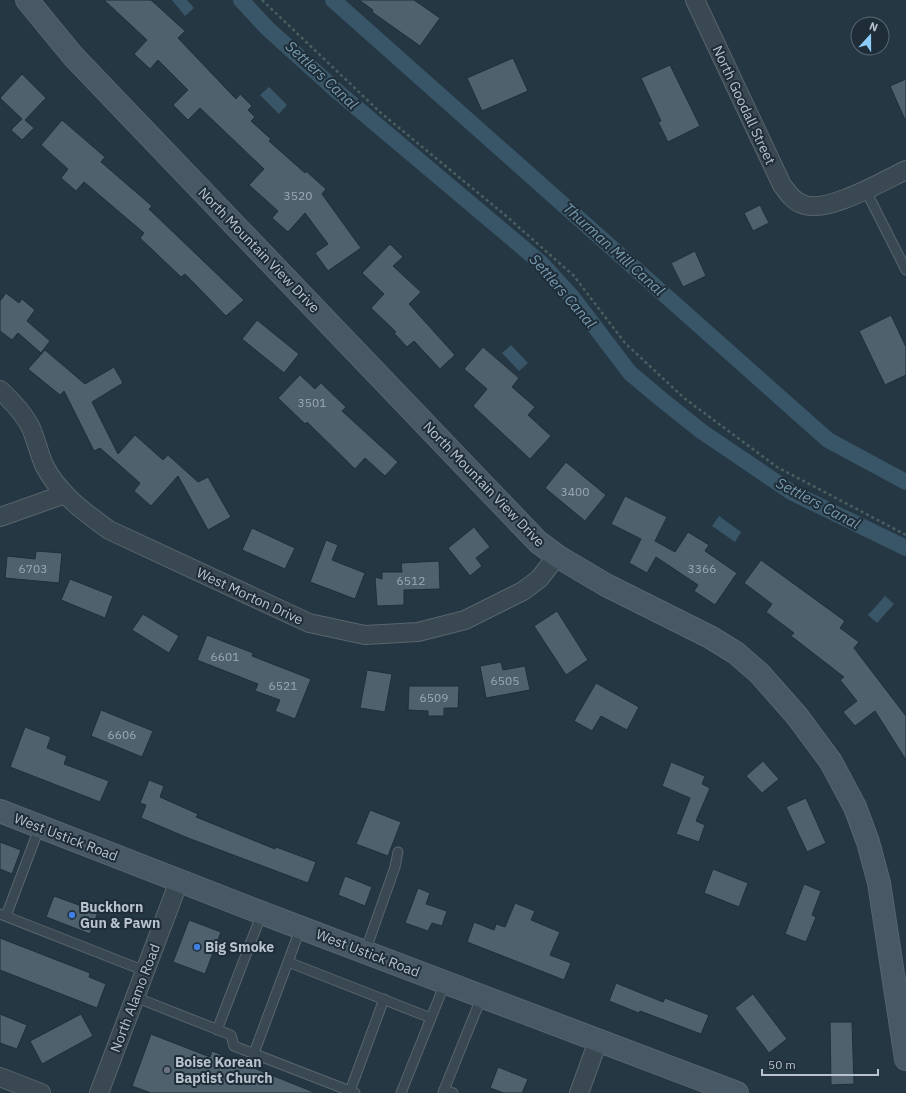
<svg xmlns="http://www.w3.org/2000/svg" width="906" height="1093" font-family="'IBM Plex Sans',sans-serif">
	<style>
		.water { fill: #395669 }
		.lines { fill: none; stroke-linecap: round; stroke-linejoin: round }
		.canal { stroke: #395669; stroke-width: 16 }
		.building { fill: #4e616d; stroke: #202f39 }
		.lane-casing { stroke: #58656f; stroke-width: 11 }
		.street-casing { stroke: #58656f; stroke-width: 20 }
		.secondary-casing { stroke: #58656f; stroke-width: 24 }
		.path { stroke: #48605f; stroke-width: 2.5; stroke-dasharray: 3 3; stroke-linecap: butt }
		.lane { stroke: #3a4851; stroke-width: 9 }
		.street { stroke: #3a4851; stroke-width: 18 }
		.secondary { stroke: #485864; stroke-width: 22 }
		.shop-dot { fill: #3f7fe0; stroke: #1e2d37; stroke-width: 1.5 }
		.worship-dot { fill: #6b7280; stroke: #1e2d37; stroke-width: 1.5 }
		.labels { text-anchor: middle; dominant-baseline: central; stroke-width: 4; stroke-linejoin: round; paint-order: stroke }
		.number-label { font-size: 12px; fill: #9daab4 }
		.street-label { font-size: 14px; fill: #b7c2cc; stroke: #1e2d37 }
		.poi-label { font-size: 14px; font-weight: bold; fill: #b7c2cc; stroke: #1e2d37; text-anchor: start }
		.water-label { font-size: 15px; font-style: italic; fill: #7699af; stroke: #1e2d37 }
	</style>
	<rect width="100%" height="100%" fill="#253742"/>
	<g class="water">
		<polygon points="172,0 187,0 194,8 185,16"/>
		<polygon points="269,87 287,105 279,114 260,95"/>
		<polygon points="511,345 528,363 519,371 502,353"/>
		<polygon points="719,516 741,532 735,542 712,526"/>
		<polygon points="885,596 894,604 877,623 868,615"/>
	</g>
	<g class="lines">
		<g class="canal">
			<polyline points="241,0 267,28 338,92 541,263 573,298 630,373 661,399 701,431 791,492 906,548"/>
			<polyline points="333,0 828,440 906,482"/>
		</g>
	</g>
	<g class="building">
		<polygon points="104,0 151,0 185,31 178,38 236,99 240,94 252,106 248,110 255,117 251,121 271,139 269,141 305,173 306,171 326,189 322,194 361,248 328,271 315,253 328,244 305,213 288,232 272,218 278,211 249,185 264,169 200,108 188,120 173,105 188,90 158,60 150,69 134,54 147,40"/>
		<polygon points="359,0 414,0 440,18 420,46 372,12 373,10"/>
		<polygon points="513,58 528,91 482,111 467,78"/>
		<polygon points="670,65 700,126 668,142 658,122 661,121 641,78"/>
		<polygon points="22,74 46,98 25,120 34,128 22,140 11,130 22,119 0,98"/>
		<polygon points="906,79 906,122 890,86"/>
		<polygon points="62,120 105,157 101,162 152,206 149,209 244,300 226,316 185,274 181,277 140,238 144,233 84,182 76,191 61,178 68,169 41,145"/>
		<polygon points="760,205 769,223 753,231 744,213"/>
		<polygon points="390,244 403,257 393,266 421,292 409,304 455,355 440,369 414,341 407,347 394,333 396,332 371,308 384,294 362,273"/>
		<polygon points="695,251 706,276 683,287 671,263"/>
		<polygon points="6,293 19,303 22,299 35,310 27,321 50,341 41,353 18,333 12,340 0,331 0,301"/>
		<polygon points="891,315 906,347 906,375 885,385 859,331"/>
		<polygon points="257,320 299,354 284,373 242,339"/>
		<polygon points="483,347 519,378 512,387 535,407 528,415 551,436 530,459 473,406 487,389 464,369"/>
		<polygon points="45,350 85,384 114,367 123,383 92,402 118,454 135,435 163,460 168,455 198,482 208,477 231,517 208,530 178,476 151,506 134,491 140,483 100,448 94,451 64,391 60,395 28,369"/>
		<polygon points="300,375 315,389 321,383 346,407 342,411 398,462 385,476 365,458 355,469 307,422 305,424 278,398"/>
		<polygon points="566,462 606,495 585,521 545,488"/>
		<polygon points="625,496 667,517 655,541 675,552 688,532 709,545 705,551 737,573 715,605 694,591 698,585 656,557 647,573 629,563 641,539 611,524"/>
		<polygon points="474,527 490,547 476,558 482,566 470,576 448,548"/>
		<polygon points="252,528 295,548 285,569 242,550"/>
		<polygon points="326,540 338,545 332,560 365,573 355,599 310,582"/>
		<polygon points="36,551 62,553 59,583 5,578 7,556 35,559"/>
		<polygon points="761,560 845,621 840,628 859,642 854,648 906,716 906,760 875,711 855,726 843,712 857,701 840,680 844,677 791,636 794,633 766,612 772,604 744,583"/>
		<polygon points="439,561 440,589 404,590 404,605 377,606 375,577 382,579 382,572 402,572 401,563"/>
		<polygon points="70,579 113,596 105,618 61,600"/>
		<polygon points="557,611 588,660 566,675 534,626"/>
		<polygon points="143,614 179,636 169,653 132,630"/>
		<polygon points="207,635 253,653 252,656 311,679 295,719 275,711 280,700 255,691 258,684 197,660"/>
		<polygon points="501,662 503,670 525,666 530,690 486,698 480,666"/>
		<polygon points="367,670 392,674 385,712 360,708"/>
		<polygon points="596,683 639,707 627,730 601,716 592,731 574,721"/>
		<polygon points="409,686 459,686 458,708 444,708 444,716 428,716 428,711 408,710"/>
		<polygon points="101,710 153,731 142,757 91,736"/>
		<polygon points="25,727 51,737 47,748 67,756 64,764 109,781 100,802 10,767"/>
		<polygon points="763,761 779,779 762,793 746,776"/>
		<polygon points="671,762 705,776 702,784 710,788 696,821 705,825 699,842 676,834 690,798 662,786"/>
		<polygon points="149,780 164,786 160,797 198,814 196,817 275,849 276,847 316,862 308,883 188,838 141,818 146,805 140,803"/>
		<polygon points="806,798 826,843 807,852 786,807"/>
		<polygon points="370,810 401,822 388,856 356,844"/>
		<polygon points="0,842 21,850 12,874 0,869"/>
		<polygon points="713,869 748,883 739,907 704,893"/>
		<polygon points="345,876 372,887 365,906 338,895"/>
		<polygon points="804,884 821,891 812,915 816,917 806,942 785,934"/>
		<polygon points="418,888 430,893 426,904 447,911 442,926 432,923 428,931 405,923"/>
		<polygon points="54,896 98,912 90,934 46,917"/>
		<polygon points="515,903 535,911 531,920 560,932 550,955 571,963 564,980 467,942 474,922 494,930 496,924 505,927"/>
		<polygon points="189,920 221,932 205,974 173,962"/>
		<polygon points="0,938 90,973 89,977 106,984 97,1008 0,970"/>
		<polygon points="616,983 663,1002 665,998 709,1015 701,1034 640,1011 639,1013 609,1001"/>
		<polygon points="753,994 787,1039 769,1053 735,1008"/>
		<polygon points="0,1014 27,1025 17,1049 0,1043"/>
		<polygon points="81,1014 93,1036 42,1064 30,1041"/>
		<polygon points="830,1022 852,1022 854,1084 831,1085"/>
		<polygon points="151,1034 210,1057 212,1051 316,1093 151,1093 132,1086"/>
		<polygon points="498,1067 528,1079 522,1093 504,1093 490,1088"/>
	</g>
	<g class="lines">
		<defs>
			<g id="lane">
				<polyline points="865,189 906,270"/>
				<polyline points="0,914 145,971"/>
				<polyline points="6,916 40,826"/>
				<polyline points="365,952 395,867 398,852"/>
				<polyline points="288,962 431,1018"/>
				<polyline points="135,997 231,1035 234,1046 355,1093"/>
				<polyline points="217,1030 262,913"/>
				<polyline points="254,1053 301,927"/>
				<polyline points="444,1090 482,996"/>
				<polyline points="350,1091 384,999"/>
				<polyline points="401,1093 445,983"/>
				<polyline points="443,1093 444,1090 453,1093"/>
			</g>
			<g id="street">
				<path d="M 695,0 L 782,185 C 788,193 793,201 802,204 C 825,215 883,181 906,170"/>
				<path d="M 0,390 C 12,401 24,413 31,428 C 36,440 39,453 44,465 C 58,493 84,512 109,530 L 309,623 L 365,635 L 418,632 L 465,620 L 523,591 L 539,579 L 557,556"/>
				<polyline points="0,517 65,494"/>
				<polyline points="0,1077 41,1093"/>
				<polyline points="99,1093 179,881"/>
				<polyline points="579,1093 598,1041"/>
			</g>
			<g id="secondary">
				<polyline points="27,0 73,56 538,542 557,556 606,585 710,637 736,653 759,673 797,716 831,762 855,807 868,842 879,883 906,1059"/>
				<polyline points="0,811 262,913 737,1093"/>
			</g>
		</defs>
		<use href="#lane" class="lane-casing"/>
		<use href="#street" class="street-casing"/>
		<use href="#secondary" class="secondary-casing"/>
		<polyline class="path" points="262,0 381,113 505,215 574,276 625,343 684,398 777,467 906,535"/>
		<use href="#lane" class="lane"/>
		<use href="#street" class="street"/>
		<use href="#secondary" class="secondary"/>
	</g>
	<g class="shop-dot">
		<circle cx="72" cy="915" r="4"/>
		<circle cx="197" cy="947" r="4"/>
	</g>
	<circle class="worship-dot" cx="167" cy="1070" r="4"/>
	<g class="labels">
		<g class="number-label">
			<text x="298" y="195">3520</text>
			<text x="312" y="402">3501</text>
			<text x="575" y="491">3400</text>
			<text x="33" y="568">6703</text>
			<text x="702" y="568">3366</text>
			<text x="411" y="580">6512</text>
			<text x="225" y="656">6601</text>
			<text x="505" y="680">6505</text>
			<text x="283" y="685">6521</text>
			<text x="434" y="697">6509</text>
			<text x="122" y="734">6606</text>
		</g>
		<g class="street-label">
			<text transform="translate(744 105) rotate(65)">North Goodall Street</text>
			<text transform="translate(259 250) rotate(46)">North Mountain View Drive</text>
			<text transform="translate(484 484) rotate(46)">North Mountain View Drive</text>
			<text transform="translate(250 596) rotate(25)">West Morton Drive</text>
			<text transform="translate(66 837) rotate(21)">West Ustick Road</text>
			<text transform="translate(368 953) rotate(21)">West Ustick Road</text>
			<text transform="translate(135 998) rotate(-69)">North Alamo Road</text>
		</g>
		<g class="poi-label">
			<text x="80" y="907">Buckhorn<tspan x="80" dy="16">Gun &amp; Pawn</tspan></text>
			<text x="205" y="947">Big Smoke</text>
			<text x="175" y="1062">Boise Korean<tspan x="175" dy="16">Baptist Church</tspan></text>
		</g>
		<g class="water-label">
			<text transform="translate(322 75) rotate(43)">Settlers Canal</text>
			<text transform="translate(614 249) rotate(42)">Thurman Mill Canal</text>
			<text transform="translate(563 291) rotate(49)">Settlers Canal</text>
			<text transform="translate(818 503) rotate(28)">Settlers Canal</text>
		</g>
	</g>
	<g transform="translate(870 36) rotate(21)"><circle r="19" fill="#1e2d37" stroke="#5b6973"/>
	<path d="M0-3L7 15L0 10L-7 15Z" fill="#8dcbfa"/>
	<text y="-6" font-size="11" font-weight="bold" text-anchor="middle" fill="#b7c2cc">N</text>
	</g>
	<path d="M762 1069v6h116v-6" fill="none" stroke="#b7c2cc" stroke-width="2"/>
	<text x="768" y="1069" font-size="12" fill="#b7c2cc" stroke="#1e2d37" stroke-width="3" paint-order="stroke">50 m</text>
</svg>
